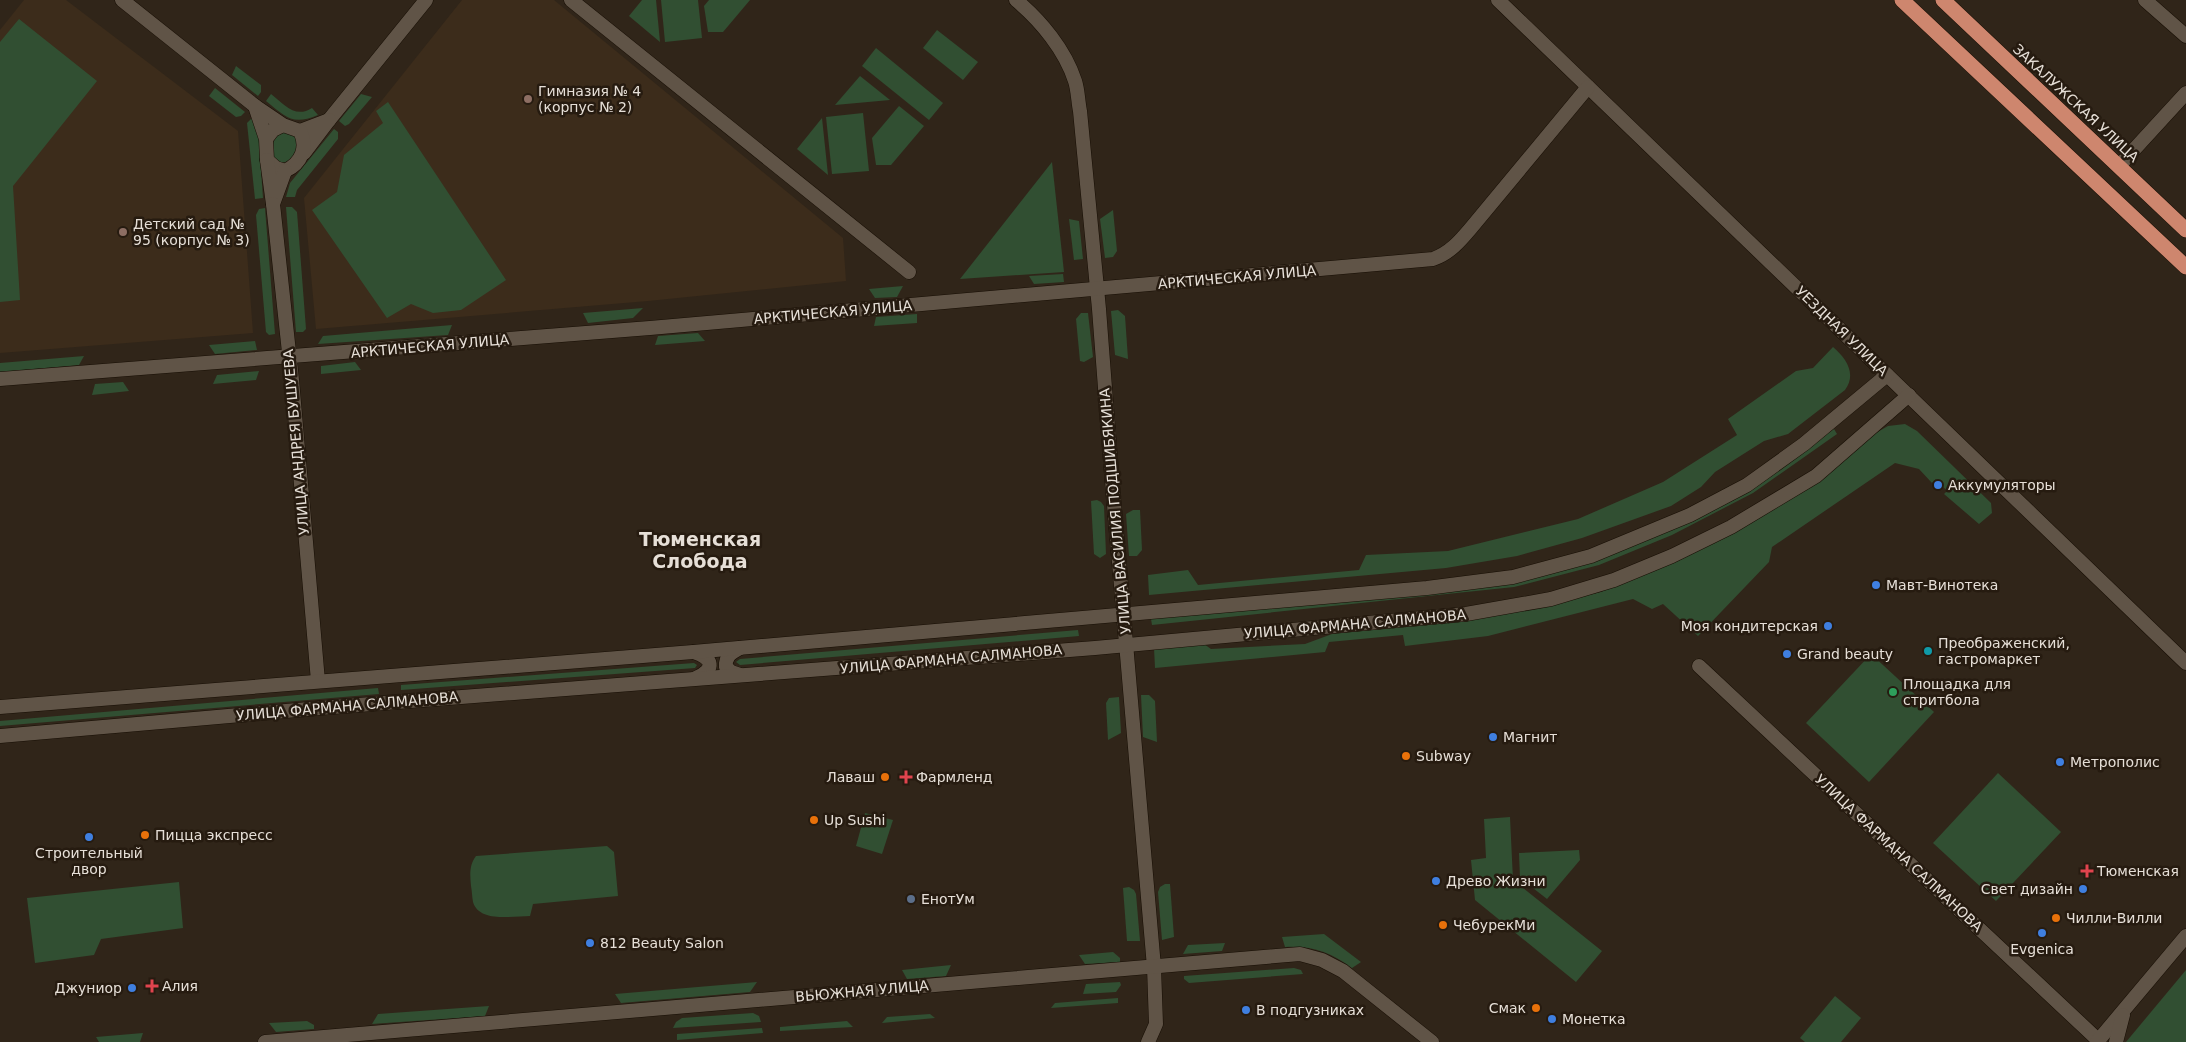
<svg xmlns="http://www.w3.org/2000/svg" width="2186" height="1042" font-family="'DejaVu Sans',sans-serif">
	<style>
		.built { fill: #3c2c1b }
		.green { fill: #314f32 }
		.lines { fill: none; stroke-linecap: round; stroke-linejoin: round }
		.minor-casing { stroke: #170e04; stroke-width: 15 }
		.highway-casing { stroke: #170e04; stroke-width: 16 }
		.minor { stroke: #605447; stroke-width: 14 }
		.highway { stroke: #ce866e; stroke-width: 15 }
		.education-dot { fill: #8d6e63; stroke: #261b10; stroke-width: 2 }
		.shop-dot { fill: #3f7fe0; stroke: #261b10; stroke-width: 2 }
		.culture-dot { fill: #0f9aa8; stroke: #261b10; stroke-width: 2 }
		.leisure-dot { fill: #2e9e5b; stroke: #261b10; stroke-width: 2 }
		.food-dot { fill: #e8710a; stroke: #261b10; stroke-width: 2 }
		.health-dot { fill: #e0444e; stroke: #261b10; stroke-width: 2 }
		.service-dot { fill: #5c6f8a; stroke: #261b10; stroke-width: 2 }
		.labels { text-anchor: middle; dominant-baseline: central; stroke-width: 5; stroke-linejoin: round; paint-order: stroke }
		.poi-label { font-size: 14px; fill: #e6dfd7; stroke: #261b10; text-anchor: start }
		.street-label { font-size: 14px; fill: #e6dfd7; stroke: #261b10 }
		.district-label { font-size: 19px; font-weight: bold; fill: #e6dfd7; stroke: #261b10 }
	</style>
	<rect width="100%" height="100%" fill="#302519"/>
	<g class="built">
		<polygon points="24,0 66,0 238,131 253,333 0,353 0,30"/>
		<polygon points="462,0 554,0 843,238 846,281 648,301 316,329 304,198"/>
	</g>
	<g class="green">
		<polygon points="642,0 656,0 660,42 629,16"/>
		<polygon points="661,0 698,0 702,38 665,42"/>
		<polygon points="709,0 750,0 723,32 708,32 704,6"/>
		<polygon points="19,19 97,81 13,186 20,300 0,302 0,42"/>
		<polygon points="937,30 978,62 963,80 923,48"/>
		<polygon points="876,48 943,103 929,120 862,66"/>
		<polygon points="236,66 261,85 261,92 258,96 232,75"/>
		<polygon points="860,76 890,100 835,105"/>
		<polygon points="215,88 245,112 241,116 236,117 209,96"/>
		<path d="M 271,94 C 284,104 295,119 312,108 L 318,115 C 292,126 286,117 266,101 Z"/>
		<polygon points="361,94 372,97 349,124 345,126 339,121"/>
		<polygon points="388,102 506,280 461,310 433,313 411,304 387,318 312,210 337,192 344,155 383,123 376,111"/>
		<polygon points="899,106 924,126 891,165 876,165 872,138"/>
		<polygon points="863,113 869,171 832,174 826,117"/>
		<polygon points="252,118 258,129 263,198 255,199 247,123"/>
		<polygon points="822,118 828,175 797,149"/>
		<polygon points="334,129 338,132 338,139 297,190 295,197 286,197 290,183"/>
		<path d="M 284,131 L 297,137 L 300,147 C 293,156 289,165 277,162 C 268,150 272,138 284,131 Z"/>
		<polygon points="1052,162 1064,272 960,279"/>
		<polygon points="286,207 292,207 297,212 306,329 303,332 296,332"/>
		<polygon points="265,208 275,334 269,335 266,332 256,215 259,209"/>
		<polygon points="1113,210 1117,251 1113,257 1105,258 1100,219"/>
		<polygon points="1069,219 1079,221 1083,259 1074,260"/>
		<polygon points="1063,274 1064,282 1034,284 1029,276"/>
		<polygon points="903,286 897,297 875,298 869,289"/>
		<polygon points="643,308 633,318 588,323 583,313"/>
		<polygon points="1118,310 1125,316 1128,359 1115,355 1111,311"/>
		<polygon points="1081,313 1088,313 1093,357 1084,362 1080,361 1076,319"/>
		<polygon points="917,314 917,323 874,326 876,317"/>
		<polygon points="452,325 448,335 318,344 323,336"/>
		<polygon points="698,333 705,341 655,345 658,336"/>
		<polygon points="255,341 257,350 215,354 209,345"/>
		<path d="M 1833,347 C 1846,358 1857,374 1845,390 L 1788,434 L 1764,441 L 1715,472 L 1701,487 L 1671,506 L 1582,538 L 1517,556 L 1446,568 L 1149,595 L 1148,575 L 1188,570 L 1198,585 L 1359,570 L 1366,555 L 1448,551 L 1578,519 L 1663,482 L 1737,435 L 1728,419 L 1796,371 L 1813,368 Z"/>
		<polygon points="84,356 79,365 0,372 0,363"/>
		<polygon points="355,362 361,370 321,374 321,366"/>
		<polygon points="259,371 256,380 213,384 217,375"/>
		<polygon points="123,382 129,391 92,395 95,384"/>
		<polygon points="1905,424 1917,431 1991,503 1992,513 1979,524 1944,494 1947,491 1936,479 1932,483 1919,469 1895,463 1772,547 1769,562 1698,636 1663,604 1652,609 1633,599 1488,636 1405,646 1403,635 1329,642 1325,652 1155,668 1154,648 1204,644 1211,649 1305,644 1332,634 1430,624 1520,611 1601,592 1697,548 1874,434 1888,426"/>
		<polygon points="1834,429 1837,434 1753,493 1672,535 1599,565 1514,587 1152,625 1151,619 1514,582 1596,558 1785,464"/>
		<polygon points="1097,500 1101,502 1104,506 1106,554 1100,558 1094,554 1091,501"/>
		<polygon points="1133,510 1140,510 1142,550 1137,556 1129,556 1126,514"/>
		<polygon points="1078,630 1079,636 740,665 736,662 740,659"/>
		<polygon points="1871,654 1934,712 1869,782 1806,723"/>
		<polygon points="694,663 697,665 695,668 401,690 401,685"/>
		<polygon points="378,688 379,694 0,726 0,721"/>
		<polygon points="1141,695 1149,695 1155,701 1157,742 1143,737"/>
		<polygon points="1119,697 1121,733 1108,740 1106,703 1109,698"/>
		<polygon points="1998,773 2061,832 1996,901 1933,843"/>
		<polygon points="865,813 893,820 882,854 856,846"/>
		<polygon points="1510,817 1513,880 1602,951 1576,982 1475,900 1471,860 1486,858 1484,819"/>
		<path d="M 607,846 L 614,852 L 618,896 L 533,904 L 530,916 C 514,916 479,923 473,902 C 472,897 472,891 471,886 C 470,875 469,865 476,856 Z"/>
		<polygon points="1579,850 1580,860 1547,899 1520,878 1519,853"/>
		<polygon points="179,882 183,928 101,939 94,955 35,963 27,898"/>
		<polygon points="1165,884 1170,884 1174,937 1162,940 1158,892 1160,887"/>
		<polygon points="1129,887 1134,890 1136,894 1140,941 1127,941 1123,888"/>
		<path d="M 1324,934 L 1361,962 L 1352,968 C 1331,952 1310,945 1285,947 L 1282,937 Z"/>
		<polygon points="1225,943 1222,951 1183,954 1188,945"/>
		<polygon points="1113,952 1120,958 1120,962 1085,964 1079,955"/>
		<polygon points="951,965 946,976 907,979 902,970"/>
		<polygon points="1294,968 1301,970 1303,974 1189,983 1184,979 1184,976"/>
		<polygon points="2186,970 2186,1042 2126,1042"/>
		<polygon points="757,982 750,992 621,1003 615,994"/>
		<polygon points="1120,982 1121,985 1116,992 1083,994 1086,984"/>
		<polygon points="1835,996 1861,1018 1841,1042 1805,1042 1800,1038"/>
		<polygon points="1118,998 1118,1003 1051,1008 1055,1003"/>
		<polygon points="489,1006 485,1016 372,1024 378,1014"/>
		<polygon points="753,1013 759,1016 761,1022 673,1028 676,1022 682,1018"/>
		<polygon points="930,1014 935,1018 882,1023 887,1017"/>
		<polygon points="307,1021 314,1025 314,1029 276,1032 269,1023"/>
		<polygon points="847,1021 853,1027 780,1031 780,1027"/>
		<polygon points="762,1028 763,1033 677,1040 677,1034"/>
		<polygon points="143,1033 140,1042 99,1042 96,1037"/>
	</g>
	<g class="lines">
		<defs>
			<g id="minor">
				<polyline points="122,0 255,106"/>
				<polyline points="571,0 909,272"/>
				<path d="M 1016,0 C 1041,21 1065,50 1075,81 C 1078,90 1078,101 1080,111 L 1099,309 L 1113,493 L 1154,967 L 1156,1024 L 1148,1042"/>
				<polyline points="1498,0 2186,663"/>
				<polyline points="2145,0 2186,36"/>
				<polyline points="329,120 426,0"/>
				<polyline points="300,131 329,120 304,153"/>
				<path d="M 266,139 L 273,130 L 283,125 L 300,131 C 308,147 302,163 285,171 L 276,168 L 267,160 L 266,139 L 255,106 L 283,125"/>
				<polyline points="267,160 273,204 285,171"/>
				<polyline points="2119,166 2186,93"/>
				<polyline points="273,204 292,380 318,681"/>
				<path d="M 0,379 L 650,328 L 1433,259 C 1450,253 1460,241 1471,228 L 1588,87"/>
				<path d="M 740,648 C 731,653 725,656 726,667 L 731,672 L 740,675"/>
				<path d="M 694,652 C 713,658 716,669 696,678"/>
				<polyline points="1699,666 2098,1040"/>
				<polyline points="0,707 693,652 1427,588 1513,577 1591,556 1690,515 1747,485 1804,444 1887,375"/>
				<polyline points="0,736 320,708 1095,648 1466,614 1551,599 1614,580 1672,556 1731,527 1816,476 1909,395"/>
				<polyline points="265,1042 1300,954 1322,960 1343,971 1432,1042"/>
				<polyline points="2097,1042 2186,936"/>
				<polyline points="2116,1042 2123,1015"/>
			</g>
			<g id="highway">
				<polyline points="1902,0 2186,267"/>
				<polyline points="1943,0 2186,230"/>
			</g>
		</defs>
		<use href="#minor" class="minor-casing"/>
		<use href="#highway" class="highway-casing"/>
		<use href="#minor" class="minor"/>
		<use href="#highway" class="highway"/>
	</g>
	<g class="education-dot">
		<circle cx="528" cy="99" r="5"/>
		<circle cx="123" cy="232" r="5"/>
	</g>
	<g class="shop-dot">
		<circle cx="1938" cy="485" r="5"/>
		<circle cx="1876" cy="585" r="5"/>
		<circle cx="1828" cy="626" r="5"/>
		<circle cx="1787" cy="654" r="5"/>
		<circle cx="1493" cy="737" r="5"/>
		<circle cx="2060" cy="762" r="5"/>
		<circle cx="89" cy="837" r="5"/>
		<circle cx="1436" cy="881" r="5"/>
		<circle cx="2083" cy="889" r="5"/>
		<circle cx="2042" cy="933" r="5"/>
		<circle cx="590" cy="943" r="5"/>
		<circle cx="132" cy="988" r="5"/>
		<circle cx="1246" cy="1010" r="5"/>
		<circle cx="1552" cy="1019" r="5"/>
	</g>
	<circle class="culture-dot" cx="1928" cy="651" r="5"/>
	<circle class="leisure-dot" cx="1893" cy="692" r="5"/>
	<g class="food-dot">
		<circle cx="1406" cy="756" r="5"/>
		<circle cx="885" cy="777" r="5"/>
		<circle cx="814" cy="820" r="5"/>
		<circle cx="145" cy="835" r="5"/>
		<circle cx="2056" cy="918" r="5"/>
		<circle cx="1443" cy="925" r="5"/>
		<circle cx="1536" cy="1008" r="5"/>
	</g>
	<g class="health-dot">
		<path d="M903.5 769.5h5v5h5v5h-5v5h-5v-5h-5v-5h5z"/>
		<path d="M2084.5 863.5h5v5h5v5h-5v5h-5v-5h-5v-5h5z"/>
		<path d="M149.5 978.5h5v5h5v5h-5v5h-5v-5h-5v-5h5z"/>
	</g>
	<circle class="service-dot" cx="911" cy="899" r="5"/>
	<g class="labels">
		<g class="poi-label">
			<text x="538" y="91">Гимназия № 4<tspan x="538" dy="16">(корпус № 2)</tspan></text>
			<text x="133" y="224">Детский сад №<tspan x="133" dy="16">95 (корпус № 3)</tspan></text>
			<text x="1948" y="485">Аккумуляторы</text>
			<text x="1886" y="585">Мавт-Винотека</text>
			<text x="1818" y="626" text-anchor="end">Моя кондитерская</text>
			<text x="1938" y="643">Преображенский,<tspan x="1938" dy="16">гастромаркет</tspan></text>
			<text x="1797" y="654">Grand beauty</text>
			<text x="1903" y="684">Площадка для<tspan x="1903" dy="16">стритбола</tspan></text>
			<text x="1503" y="737">Магнит</text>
			<text x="1416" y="756">Subway</text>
			<text x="2070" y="762">Метрополис</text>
			<text x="875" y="777" text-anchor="end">Лаваш</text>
			<text x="916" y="777">Фармленд</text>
			<text x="824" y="820">Up Sushi</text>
			<text x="155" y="835">Пицца экспресс</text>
			<text x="89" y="853" text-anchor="middle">Строительный<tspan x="89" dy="16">двор</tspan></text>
			<text x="2097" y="871">Тюменская</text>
			<text x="1446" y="881">Древо Жизни</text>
			<text x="2073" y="889" text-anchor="end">Свет дизайн</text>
			<text x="921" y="899">ЕнотУм</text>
			<text x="2066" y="918">Чилли-Вилли</text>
			<text x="1453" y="925">ЧебурекМи</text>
			<text x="600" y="943">812 Beauty Salon</text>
			<text x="2042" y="949" text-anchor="middle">Evgenica</text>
			<text x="162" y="986">Алия</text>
			<text x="122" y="988" text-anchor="end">Джуниор</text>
			<text x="1526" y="1008" text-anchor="end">Смак</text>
			<text x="1256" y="1010">В подгузниках</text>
			<text x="1562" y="1019">Монетка</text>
		</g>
		<g class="street-label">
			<text transform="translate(2076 103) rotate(43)">ЗАКАЛУЖСКАЯ УЛИЦА</text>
			<text transform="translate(1237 277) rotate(-5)">АРКТИЧЕСКАЯ УЛИЦА</text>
			<text transform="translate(833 312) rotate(-5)">АРКТИЧЕСКАЯ УЛИЦА</text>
			<text transform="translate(1842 331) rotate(44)">УЕЗДНАЯ УЛИЦА</text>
			<text transform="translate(430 346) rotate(-5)">АРКТИЧЕСКАЯ УЛИЦА</text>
			<text transform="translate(296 442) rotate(-95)">УЛИЦА АНДРЕЯ БУШУЕВА</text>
			<text transform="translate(1115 511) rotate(-95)">УЛИЦА ВАСИЛИЯ ПОДШИБЯКИНА</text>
			<text transform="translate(1355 624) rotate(-5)">УЛИЦА ФАРМАНА САЛМАНОВА</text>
			<text transform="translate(951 659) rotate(-5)">УЛИЦА ФАРМАНА САЛМАНОВА</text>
			<text transform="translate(347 706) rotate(-5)">УЛИЦА ФАРМАНА САЛМАНОВА</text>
			<text transform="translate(1899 853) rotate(43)">УЛИЦА ФАРМАНА САЛМАНОВА</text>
			<text transform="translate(862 991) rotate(-5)">ВЬЮЖНАЯ УЛИЦА</text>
		</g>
		<g class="district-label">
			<text x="700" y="539">Тюменская<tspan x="700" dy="22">Слобода</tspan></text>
		</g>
	</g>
</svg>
